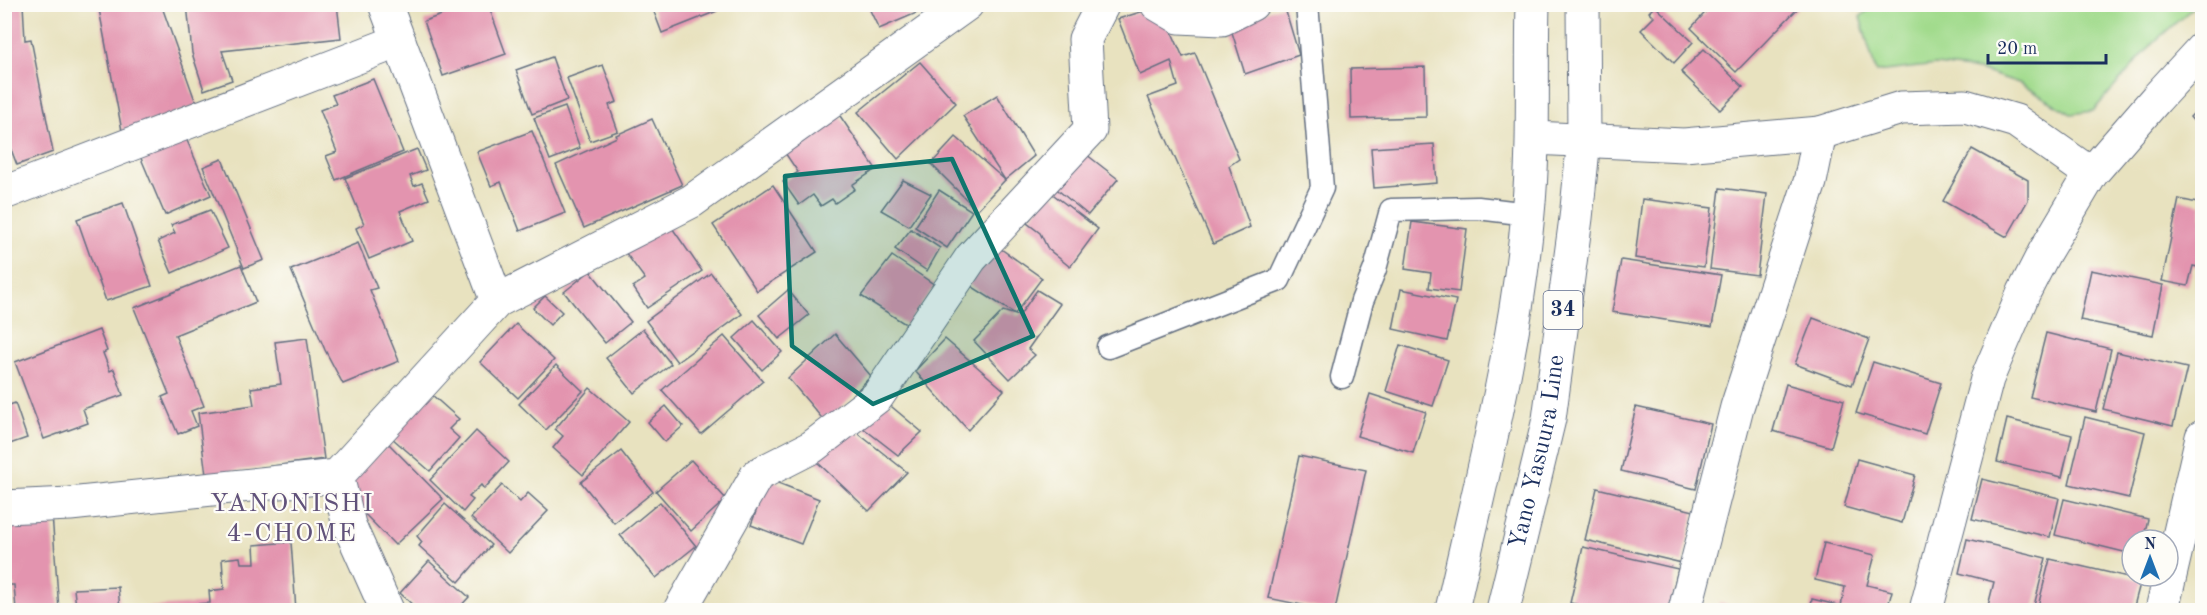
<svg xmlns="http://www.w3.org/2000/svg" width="2207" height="615" font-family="'Old Standard TT',serif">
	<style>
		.green { fill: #a2db8d; stroke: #5e8576; stroke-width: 1.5 }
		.building { fill: #e394af }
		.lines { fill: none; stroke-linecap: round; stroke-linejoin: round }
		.lane-casing { stroke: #636e80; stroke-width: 25 }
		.street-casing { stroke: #636e80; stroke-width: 35 }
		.secondary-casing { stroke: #636e80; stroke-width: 35 }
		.primary-casing { stroke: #636e80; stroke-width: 35 }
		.lane { stroke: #fff; stroke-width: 22 }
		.street { stroke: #fff; stroke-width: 33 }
		.secondary { stroke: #fff; stroke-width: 33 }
		.primary { stroke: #fff; stroke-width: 33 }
		.marked { fill: #0f766e; fill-opacity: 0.2; stroke: #0f766e; stroke-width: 4.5; stroke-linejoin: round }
		.labels { text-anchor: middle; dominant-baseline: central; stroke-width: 4.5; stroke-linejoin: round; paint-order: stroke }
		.shield { fill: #fdfcf7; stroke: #5f6c8c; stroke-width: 1.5 }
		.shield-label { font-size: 22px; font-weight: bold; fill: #1b2f5e }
		.street-label { font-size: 24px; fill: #1b2f5e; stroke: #fdfcf7 }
		.neighbourhood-label { font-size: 26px; letter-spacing: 1.5px; fill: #61527a; stroke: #fdfcf7 }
	</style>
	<rect width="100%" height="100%" fill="#fdfcf7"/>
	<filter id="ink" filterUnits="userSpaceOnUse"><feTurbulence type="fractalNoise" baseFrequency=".0167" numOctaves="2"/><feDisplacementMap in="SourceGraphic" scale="12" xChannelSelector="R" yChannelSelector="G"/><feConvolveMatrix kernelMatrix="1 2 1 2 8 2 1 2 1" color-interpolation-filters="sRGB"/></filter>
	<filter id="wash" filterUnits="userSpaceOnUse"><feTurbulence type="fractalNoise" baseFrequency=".008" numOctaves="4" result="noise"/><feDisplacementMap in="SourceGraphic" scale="24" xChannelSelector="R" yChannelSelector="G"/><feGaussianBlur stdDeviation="1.35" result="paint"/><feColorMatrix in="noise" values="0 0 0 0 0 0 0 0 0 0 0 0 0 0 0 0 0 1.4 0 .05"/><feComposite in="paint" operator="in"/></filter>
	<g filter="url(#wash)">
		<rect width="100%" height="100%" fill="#e8e2bf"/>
		<polygon class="green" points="1874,5 2196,4 2196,5 2154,42 2093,111 2071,114 2019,83 1979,70 1936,65 1876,72 1860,17"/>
		<g id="blocks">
			<g class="building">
				<polygon points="4,4 23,4 25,40 31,39 53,152 17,165 4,131"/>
				<polygon points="98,4 161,4 197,106 122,131"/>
				<polygon points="187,4 337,4 341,38 222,51 232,80 204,90 192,53"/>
				<polygon points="474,4 488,4 506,54 443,76 424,21"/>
				<polygon points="651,4 714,4 717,11 662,33"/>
				<polygon points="867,4 923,4 926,9 879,29"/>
				<polygon points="1713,4 1802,4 1736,72 1691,28"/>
				<polygon points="1284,5 1299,55 1245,74 1230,26"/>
				<polygon points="1160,6 1183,57 1195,53 1239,159 1229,166 1250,227 1213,244 1148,97 1178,86 1171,61 1140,75 1118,19"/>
				<polygon points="1655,6 1693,42 1674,63 1641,30 1654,17 1649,12"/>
				<polygon points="1704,49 1743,87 1720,110 1681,72"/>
				<polygon points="552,57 567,100 532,114 516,70"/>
				<polygon points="920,62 956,103 898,159 858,112"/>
				<polygon points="603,65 617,102 609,105 618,131 590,141 567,78"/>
				<polygon points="1425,67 1426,117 1351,119 1350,69"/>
				<polygon points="373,79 403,152 336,180 326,156 337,152 320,110 336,104 332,95"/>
				<polygon points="997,95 1034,156 1005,180 963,116"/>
				<polygon points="2202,105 2202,131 2190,117"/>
				<polygon points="565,107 580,148 550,160 534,118"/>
				<polygon points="836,110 876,169 852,185 855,189 835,203 832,199 821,206 813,195 799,205 783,182 798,172 781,147"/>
				<polygon points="652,119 682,185 584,228 556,165 617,137 616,135"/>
				<polygon points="532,131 565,213 520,231 501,182 491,186 477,152"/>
				<polygon points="185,136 211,195 165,215 140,156"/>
				<polygon points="956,137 1005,180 977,210 931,164"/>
				<polygon points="1434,144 1437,183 1374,188 1371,148"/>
				<polygon points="417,149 426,170 410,176 414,186 422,183 429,199 400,211 412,241 369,259 356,228 364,224 345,178"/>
				<polygon points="1972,149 2028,180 2028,200 2007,237 1943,201"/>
				<polygon points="1082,151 1118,179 1088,215 1053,186"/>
				<polygon points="222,159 264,260 244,268 203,167"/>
				<polygon points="903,180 931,194 909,226 881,210"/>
				<polygon points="773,185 817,252 757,291 713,225"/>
				<polygon points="1720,188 1767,194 1757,275 1710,269"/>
				<polygon points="939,190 972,211 947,248 915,227"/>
				<polygon points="1050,192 1098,229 1070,267 1048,249 1040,233 1027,223"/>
				<polygon points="1642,199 1712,208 1704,267 1635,258"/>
				<polygon points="2179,199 2202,204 2202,268 2193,266 2188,286 2162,281"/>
				<polygon points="123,203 152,286 106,301 77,219"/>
				<polygon points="210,210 228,248 172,273 158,241 175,233 171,225"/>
				<polygon points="668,222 702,271 647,308 633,287 645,279 625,252"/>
				<polygon points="1412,222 1467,229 1459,292 1429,288 1431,273 1405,269"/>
				<polygon points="911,229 940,248 927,271 895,249"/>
				<polygon points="358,243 377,288 370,290 399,361 343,384 325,350 291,270"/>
				<polygon points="994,244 1042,278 1015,314 968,284"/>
				<polygon points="892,256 935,285 907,325 861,296"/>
				<polygon points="1621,260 1721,275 1712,327 1612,312"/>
				<polygon points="241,265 256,302 175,335 204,406 191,411 197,426 178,434 162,397 169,394 134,308"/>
				<polygon points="2091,270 2163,285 2153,335 2080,320"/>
				<polygon points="590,271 631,322 605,343 564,292"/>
				<polygon points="711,273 742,314 677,362 646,321"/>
				<polygon points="1401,289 1456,300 1447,341 1393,329"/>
				<polygon points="788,290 809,315 779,339 759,315"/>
				<polygon points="1037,290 1060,304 1028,349 1035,355 1010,379 974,341 1003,311 1019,316"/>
				<polygon points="545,296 562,312 550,325 533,308"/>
				<polygon points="1813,318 1869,339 1852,385 1795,364"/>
				<polygon points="754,320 782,352 762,370 734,338"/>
				<polygon points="516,324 554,360 518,398 480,362"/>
				<polygon points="643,329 671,364 634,393 606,358"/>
				<polygon points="99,330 107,351 103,353 110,371 114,369 123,395 83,409 88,423 44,439 15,362"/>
				<polygon points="2046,333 2111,349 2096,412 2030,397"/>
				<polygon points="835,334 871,376 826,423 788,378"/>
				<polygon points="724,336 763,381 701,434 662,390"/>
				<polygon points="307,338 324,459 206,475 198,413 254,405 251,388 281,384 275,342"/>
				<polygon points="945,339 1004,390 968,430 915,371"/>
				<polygon points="1400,345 1448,360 1433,406 1386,391"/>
				<polygon points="2117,352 2187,368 2173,426 2103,409"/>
				<polygon points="1873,362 1941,383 1925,434 1856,413"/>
				<polygon points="556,365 583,391 546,430 519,404"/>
				<polygon points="1786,384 1844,400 1831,447 1773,431"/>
				<polygon points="590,388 629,422 583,475 553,448 563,436 555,429"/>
				<polygon points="431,394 459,419 449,429 459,438 430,471 392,438"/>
				<polygon points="1370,394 1426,412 1413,453 1357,436"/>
				<polygon points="886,402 922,432 898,455 858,424"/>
				<polygon points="15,403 27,438 4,446 4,407"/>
				<polygon points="666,406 683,426 665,442 648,422"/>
				<polygon points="1636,407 1711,424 1696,489 1621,471"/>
				<polygon points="2085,417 2145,432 2129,498 2069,484"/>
				<polygon points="2007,419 2072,435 2062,477 1997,462"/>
				<polygon points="850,427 907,472 869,511 815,460"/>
				<polygon points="476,431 509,462 484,489 481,485 469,497 473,500 463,512 430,480"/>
				<polygon points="389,444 443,499 395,545 352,501 350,481"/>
				<polygon points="621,451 653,492 614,523 581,482"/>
				<polygon points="1299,456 1366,470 1335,610 1326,610 1268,598"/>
				<polygon points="1857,459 1915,475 1902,523 1844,507"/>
				<polygon points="691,460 726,499 691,531 656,491"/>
				<polygon points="768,479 819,499 801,544 751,525"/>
				<polygon points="1982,479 2059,498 2050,537 1972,519"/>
				<polygon points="502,485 520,502 528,493 548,511 508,553 471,518"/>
				<polygon points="1597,488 1694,511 1682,563 1585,540"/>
				<polygon points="2064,499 2148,519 2143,540 2132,540 2132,554 2055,535"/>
				<polygon points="660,502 696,546 656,578 620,535"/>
				<polygon points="445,504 491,545 459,582 419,546 422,542 417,536"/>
				<polygon points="52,514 59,610 16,610 14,585 4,585 4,521"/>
				<polygon points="1967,539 2046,558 2033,610 2005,610 1988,606 1994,582 1959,573"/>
				<polygon points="291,542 296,610 124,610 124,609 210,603 209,591 224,589 222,559 240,557 241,563 255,563 254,545"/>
				<polygon points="1824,543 1875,555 1867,585 1892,591 1887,610 1810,610 1812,599 1841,606 1845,587 1815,580"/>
				<polygon points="1583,547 1678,569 1668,610 1604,610 1570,603"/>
				<polygon points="2050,559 2141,580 2133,610 2037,610"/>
				<polygon points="429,561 469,597 457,610 418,610 400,593"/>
				<polygon points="118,587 120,610 69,610 69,607 76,607 74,589"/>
				<polygon points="1719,603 1747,610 1717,610"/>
			</g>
		</g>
	</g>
	<g filter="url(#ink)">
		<use href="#blocks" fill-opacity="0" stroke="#636e80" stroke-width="1.5"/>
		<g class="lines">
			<defs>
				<g id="lane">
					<polyline points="1108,347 1279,280 1322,188 1307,4"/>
					<polyline points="1342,377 1362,301 1375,269 1391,210 1478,208 1528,214"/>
				</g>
				<g id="street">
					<polyline points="385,4 497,301"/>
					<polyline points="1157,4 1179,17 1222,19 1252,4"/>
					<polyline points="1533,138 1684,145 1820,133 1901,108 1965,106 2016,121 2091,174"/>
					<polyline points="4,193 399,41"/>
					<polyline points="337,476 349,525 387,610"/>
					<polyline points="4,507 70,504 337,476 497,301 692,201 967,4"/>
					<polyline points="680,610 757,475 812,447 877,397 971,258 1090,130 1085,39 1103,4"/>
					<polyline points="1685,610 1737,407 1810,182 1820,133"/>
					<polyline points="2162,610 2202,437"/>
				</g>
				<polyline id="secondary" points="1926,610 1987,379 2024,292 2044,253 2091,174 2156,99 2202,49"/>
				<g id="primary">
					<path d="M 1452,610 C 1481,479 1516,348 1528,213 C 1535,144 1531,74 1533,4"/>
					<path id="s1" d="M 1503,610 L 1549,419 L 1576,218 L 1584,139 L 1583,4"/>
				</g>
			</defs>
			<use href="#lane" class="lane-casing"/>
			<use href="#street" class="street-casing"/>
			<use href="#secondary" class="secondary-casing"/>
			<use href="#primary" class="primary-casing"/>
			<use href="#lane" class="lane"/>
			<use href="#street" class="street"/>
			<use href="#secondary" class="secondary"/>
			<use href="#primary" class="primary"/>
		</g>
	</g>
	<path class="marked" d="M 952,159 L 1033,336 L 873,404 L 792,346 L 785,176 Z"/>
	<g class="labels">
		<rect class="shield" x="1543.5" y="291" width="39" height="38" rx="4.5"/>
		<g class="shield-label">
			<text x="1563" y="310">34</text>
		</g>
		<g class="street-label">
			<text stroke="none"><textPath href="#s1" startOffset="162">Yano Yasuura Line</textPath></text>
		</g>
		<g class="neighbourhood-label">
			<text x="292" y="504">YANONISHI<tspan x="292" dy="30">4-CHOME</tspan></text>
		</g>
	</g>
	<rect width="2207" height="615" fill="none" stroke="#fdfcf7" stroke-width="24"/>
	<g transform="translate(2150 558)"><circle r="28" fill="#fdfcf7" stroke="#a3aaba" stroke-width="1.5"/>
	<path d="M0-4.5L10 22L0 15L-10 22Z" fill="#1f6fb2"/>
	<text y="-9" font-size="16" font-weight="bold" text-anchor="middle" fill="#1b2f5e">N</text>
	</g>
	<path d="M1988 54v9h118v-9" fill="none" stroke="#1b2f5e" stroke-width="3"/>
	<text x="1997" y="54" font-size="18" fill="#1b2f5e" stroke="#fdfcf7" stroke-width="4.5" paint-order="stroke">20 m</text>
</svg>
